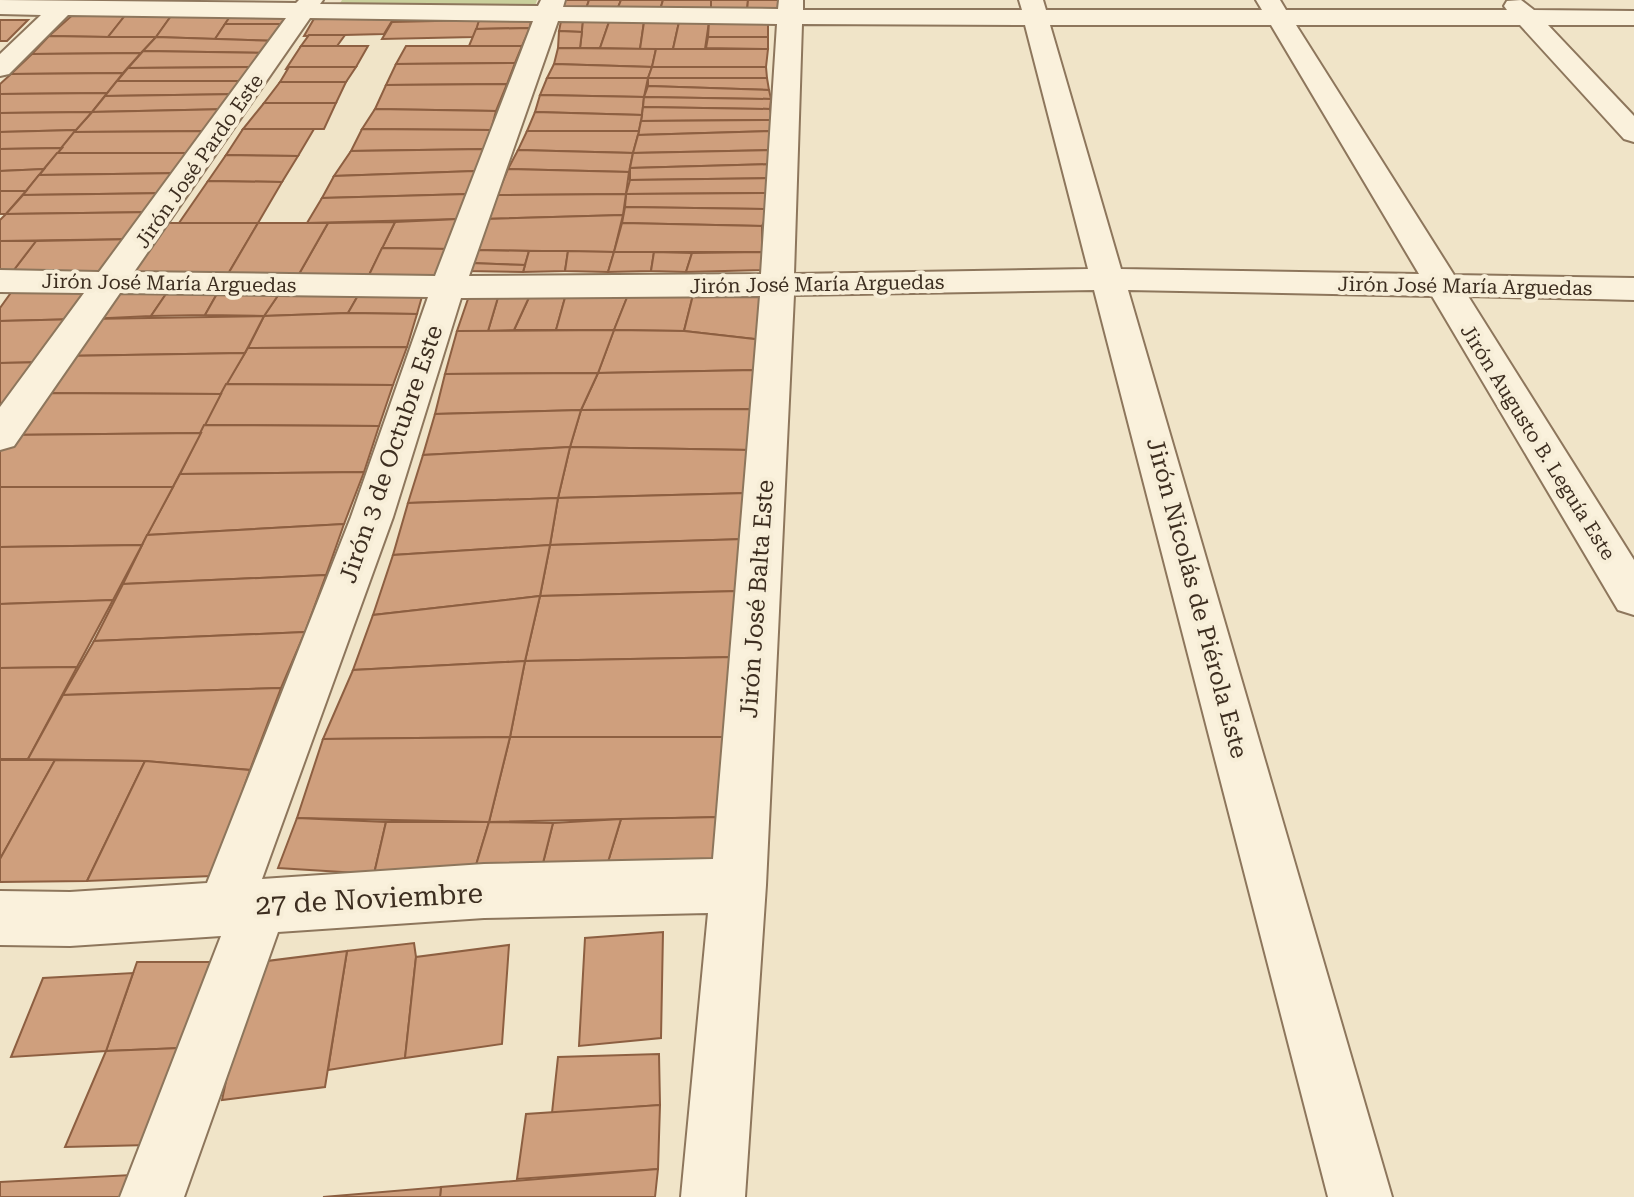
<svg xmlns="http://www.w3.org/2000/svg" width="1634" height="1197" font-family="'Roboto Serif',serif">
	<style>
		.green { fill: #c9cf9b }
		.building { fill: #cf9f7d; stroke: #8d5f41; stroke-width: 2 }
		.lines { fill: none; stroke-linecap: round; stroke-linejoin: round }
		.street-casing { stroke: #8d765c; stroke-width: 4 }
		.street { fill: #faf1dc; fill-rule: evenodd }
		.labels { text-anchor: middle; dominant-baseline: central; stroke-width: 8; stroke-linejoin: round; paint-order: stroke }
		.far-street-label { font-size: 20px; fill: #3d2e20; stroke: #f7eed8 }
		.street-label { font-size: 24px; fill: #3d2e20; stroke: #f7eed8 }
		.near-street-label { font-size: 28px; fill: #3d2e20; stroke: #f7eed8 }
	</style>
	<rect width="100%" height="100%" fill="#f0e4c8"/>
	<polygon class="green" points="342,0 537,0 535,6 339,5"/>
	<g class="building">
		<polygon points="565,0 589,0 586,9 563,8"/>
		<polygon points="589,0 621,0 617,10 586,9"/>
		<polygon points="621,0 663,0 660,10 617,10"/>
		<polygon points="663,0 711,0 711,10 660,10"/>
		<polygon points="711,0 748,0 747,11 711,10"/>
		<polygon points="748,0 782,0 781,10 747,11"/>
		<polygon points="77,11 127,13 108,37 49,36"/>
		<polygon points="127,13 171,16 156,37 108,37"/>
		<polygon points="231,15 215,39 156,37 171,16"/>
		<polygon points="231,15 292,15 286,24 225,24"/>
		<polygon points="395,16 384,34 304,36 315,17"/>
		<polygon points="0,20 28,20 7,41 0,41"/>
		<polygon points="479,20 531,20 530,28 476,29"/>
		<polygon points="479,20 474,37 382,39 392,22"/>
		<polygon points="561,21 583,21 582,32 559,31"/>
		<polygon points="583,21 609,22 600,48 580,48"/>
		<polygon points="609,22 644,22 640,49 600,48"/>
		<polygon points="644,22 679,22 673,49 640,49"/>
		<polygon points="679,22 709,22 705,49 673,49"/>
		<polygon points="709,22 768,24 768,37 708,37"/>
		<polygon points="225,24 286,24 279,41 215,39"/>
		<polygon points="530,28 522,46 469,46 476,29"/>
		<polygon points="559,31 582,32 580,48 558,48"/>
		<polygon points="309,35 345,35 337,46 301,46"/>
		<polygon points="49,36 108,37 156,37 141,53 32,54"/>
		<polygon points="156,37 279,41 272,53 143,51"/>
		<polygon points="708,37 768,37 768,49 706,48"/>
		<polygon points="301,46 368,46 356,67 286,69"/>
		<polygon points="406,46 522,46 515,63 396,64"/>
		<polygon points="558,48 656,49 652,67 554,64"/>
		<polygon points="656,49 768,49 766,67 652,67"/>
		<polygon points="143,51 272,53 262,67 128,68"/>
		<polygon points="141,53 123,73 11,74 32,54"/>
		<polygon points="515,63 507,84 386,85 396,64"/>
		<polygon points="554,64 652,67 648,78 547,78"/>
		<polygon points="262,67 251,81 117,81 128,68"/>
		<polygon points="289,67 356,67 346,82 280,82"/>
		<polygon points="652,67 766,67 767,78 648,78"/>
		<polygon points="123,73 107,93 0,94 0,84 11,74"/>
		<polygon points="547,78 648,78 644,97 540,95"/>
		<polygon points="648,78 767,78 769,90 648,86"/>
		<polygon points="117,81 251,81 242,94 105,96"/>
		<polygon points="280,82 346,82 336,103 264,103"/>
		<polygon points="507,84 496,111 375,109 386,85"/>
		<polygon points="648,86 769,90 771,99 644,97"/>
		<polygon points="107,93 92,112 0,113 0,94"/>
		<polygon points="242,94 230,109 92,112 105,96"/>
		<polygon points="540,95 644,97 642,115 535,112"/>
		<polygon points="644,97 771,99 770,109 643,107"/>
		<polygon points="264,103 336,103 324,129 243,129"/>
		<polygon points="643,107 770,109 772,120 641,121"/>
		<polygon points="230,109 216,131 74,132 92,112"/>
		<polygon points="375,109 496,111 491,130 362,129"/>
		<polygon points="92,112 76,130 0,132 0,113"/>
		<polygon points="535,112 642,115 639,131 527,131"/>
		<polygon points="772,120 773,131 638,135 641,121"/>
		<polygon points="243,129 314,129 298,156 226,155"/>
		<polygon points="362,129 491,130 485,149 351,151"/>
		<polygon points="76,130 62,148 0,149 0,132"/>
		<polygon points="216,131 200,153 57,153 74,132"/>
		<polygon points="527,131 639,131 633,153 518,150"/>
		<polygon points="773,131 774,150 633,153 638,135"/>
		<polygon points="62,148 44,169 0,171 0,149"/>
		<polygon points="485,149 475,171 334,176 351,151"/>
		<polygon points="518,150 633,153 629,172 508,169"/>
		<polygon points="774,150 776,164 630,168 633,153"/>
		<polygon points="57,153 200,153 186,173 39,175"/>
		<polygon points="226,155 298,156 282,182 208,181"/>
		<polygon points="776,164 774,178 630,180 630,168"/>
		<polygon points="44,169 26,191 0,191 0,171"/>
		<polygon points="508,169 629,172 626,194 497,195"/>
		<polygon points="475,171 469,194 322,198 334,176"/>
		<polygon points="186,173 172,193 23,195 39,175"/>
		<polygon points="774,178 773,193 626,194 630,180"/>
		<polygon points="208,181 282,182 258,223 179,223"/>
		<polygon points="0,191 26,191 6,214 0,214"/>
		<polygon points="172,193 157,212 6,214 23,195"/>
		<polygon points="773,193 770,209 625,207 626,194"/>
		<polygon points="469,194 459,219 307,223 322,198"/>
		<polygon points="626,194 623,215 485,219 497,195"/>
		<polygon points="625,207 770,209 762,226 622,223"/>
		<polygon points="157,212 138,239 0,241 0,220 6,214"/>
		<polygon points="623,215 614,252 476,250 485,219"/>
		<polygon points="459,219 449,249 382,248 395,222"/>
		<polygon points="395,222 369,275 299,274 328,223"/>
		<polygon points="156,223 258,223 228,274 122,273"/>
		<polygon points="258,223 328,223 299,274 228,274"/>
		<polygon points="622,223 762,226 762,252 614,252"/>
		<polygon points="138,239 115,272 10,275 36,241"/>
		<polygon points="0,241 36,241 10,275 0,275"/>
		<polygon points="382,248 449,249 440,275 369,275"/>
		<polygon points="476,250 529,251 525,265 470,263"/>
		<polygon points="529,251 568,251 565,271 523,272"/>
		<polygon points="568,251 614,252 608,272 565,271"/>
		<polygon points="614,252 654,252 651,271 608,272"/>
		<polygon points="654,252 692,253 686,272 651,271"/>
		<polygon points="762,252 763,270 686,272 692,253"/>
		<polygon points="470,263 525,265 523,272 467,271"/>
		<polygon points="103,285 81,319 0,321 0,308 15,287"/>
		<polygon points="112,288 168,291 151,316 88,319"/>
		<polygon points="168,291 218,292 205,315 151,316"/>
		<polygon points="281,291 360,292 348,313 264,316"/>
		<polygon points="281,291 264,316 205,315 218,292"/>
		<polygon points="360,292 423,293 417,314 348,313"/>
		<polygon points="531,293 566,294 556,330 514,330"/>
		<polygon points="531,293 514,330 488,331 499,294"/>
		<polygon points="499,294 488,331 457,331 469,296"/>
		<polygon points="566,294 628,295 614,330 556,330"/>
		<polygon points="628,295 693,295 684,331 614,330"/>
		<polygon points="693,295 762,295 763,340 684,331"/>
		<polygon points="348,313 417,314 407,347 248,348 264,316"/>
		<polygon points="264,316 245,353 63,356 88,319"/>
		<polygon points="81,319 49,362 0,363 0,321"/>
		<polygon points="614,330 684,331 763,340 756,370 598,373"/>
		<polygon points="614,330 598,373 445,374 457,331"/>
		<polygon points="407,347 393,385 226,384 248,348"/>
		<polygon points="245,353 221,394 36,393 63,356"/>
		<polygon points="49,362 20,402 0,403 0,363"/>
		<polygon points="756,370 751,409 581,410 598,373"/>
		<polygon points="598,373 581,410 435,414 445,374"/>
		<polygon points="226,384 393,385 379,426 204,425"/>
		<polygon points="36,393 221,394 201,433 6,435"/>
		<polygon points="751,409 750,450 570,447 581,410"/>
		<polygon points="581,410 570,447 423,455 435,414"/>
		<polygon points="204,425 379,426 364,472 180,474"/>
		<polygon points="201,433 173,487 0,487 0,444 6,435"/>
		<polygon points="570,447 750,450 748,493 558,498"/>
		<polygon points="570,447 558,498 408,503 423,455"/>
		<polygon points="364,472 344,524 147,535 180,474"/>
		<polygon points="0,487 173,487 142,545 0,547"/>
		<polygon points="748,493 745,539 550,545 558,498"/>
		<polygon points="558,498 550,545 393,555 408,503"/>
		<polygon points="344,524 326,575 123,584 147,535"/>
		<polygon points="745,539 740,591 540,596 550,545"/>
		<polygon points="142,545 113,600 0,604 0,547"/>
		<polygon points="550,545 540,596 373,615 393,555"/>
		<polygon points="326,575 305,632 94,641 123,584"/>
		<polygon points="740,591 736,657 525,661 540,596"/>
		<polygon points="540,596 525,661 353,670 373,615"/>
		<polygon points="113,600 77,667 0,668 0,604"/>
		<polygon points="305,632 281,688 63,695 94,641"/>
		<polygon points="736,657 727,737 510,737 525,661"/>
		<polygon points="525,661 510,737 323,739 353,670"/>
		<polygon points="77,667 28,759 0,759 0,668"/>
		<polygon points="281,688 250,770 145,761 28,759 63,695"/>
		<polygon points="510,737 727,737 722,817 489,822"/>
		<polygon points="510,737 489,822 297,818 323,739"/>
		<polygon points="0,760 55,760 0,859"/>
		<polygon points="55,760 145,761 87,881 0,882 0,859"/>
		<polygon points="145,761 250,770 212,876 87,881"/>
		<polygon points="722,817 719,864 604,875 621,819"/>
		<polygon points="297,818 386,822 374,874 278,868"/>
		<polygon points="621,819 604,875 540,875 553,823"/>
		<polygon points="386,822 489,822 473,875 374,874"/>
		<polygon points="489,822 553,823 540,875 473,875"/>
		<polygon points="663,932 661,1038 579,1046 585,938"/>
		<polygon points="414,943 416,957 405,1058 328,1070 347,951"/>
		<polygon points="509,945 502,1044 405,1058 416,957"/>
		<polygon points="347,951 325,1087 222,1100 251,963"/>
		<polygon points="137,962 211,962 181,1048 106,1051"/>
		<polygon points="133,973 106,1051 11,1057 43,978"/>
		<polygon points="181,1048 149,1145 65,1147 106,1051"/>
		<polygon points="659,1054 660,1105 552,1113 558,1057"/>
		<polygon points="660,1105 658,1169 517,1179 526,1114"/>
		<polygon points="658,1169 655,1197 440,1197 441,1187"/>
		<polygon points="131,1175 124,1197 0,1197 0,1182"/>
		<polygon points="441,1187 440,1197 323,1197"/>
	</g>
	<g class="lines">
		<defs>
			<path id="street" d="M 0,0 L 296,3 L 299,0 L 323,0 L 320,4 L 538,6 L 541,0 L 565,0 L 563,7 L 778,9 L 779,0 L 803,0 L 803,10 L 1022,10 L 1019,0 L 1043,0 L 1046,10 L 1262,10 L 1256,0 L 1280,0 L 1286,10 L 1507,10 L 1504,6 L 1507,1 L 1521,0 L 1534,10 L 1634,11 L 1634,25 L 1548,25 L 1634,116 L 1634,142 L 1624,139 L 1520,25 L 1296,25 L 1454,275 L 1634,278 L 1634,300 L 1468,296 L 1634,560 L 1634,615 L 1618,610 L 1432,296 L 1128,290 L 1392,1197 L 1328,1197 L 1094,290 L 794,295 L 766,885 L 745,1197 L 681,1197 L 708,913 L 484,918 L 278,932 L 184,1197 L 120,1197 L 221,936 L 70,946 L 0,945 L 0,891 L 70,892 L 207,883 L 351,517 L 428,297 L 120,293 L 14,446 L 0,450 L 0,407 L 84,293 L 0,292 L 0,270 L 99,272 L 286,18 L 68,15 L 9,74 L 0,76 L 0,54 L 41,15 L 0,14 ZM 310,18 L 533,21 L 435,276 L 134,272 ZM 558,21 L 777,24 L 761,274 L 469,276 ZM 802,24 L 1025,25 L 1088,269 L 794,274 ZM 1050,25 L 1271,25 L 1419,274 L 1121,269 ZM 760,296 L 713,859 L 484,864 L 262,879 L 393,517 L 461,298 Z"/>
		</defs>
		<use href="#street" class="street-casing"/>
		<use href="#street" class="street"/>
	</g>
	<g class="labels">
		<g class="far-street-label">
			<text transform="translate(199 161) rotate(-55)">Jirón José Pardo Este</text>
			<text transform="translate(169 283) rotate(1)">Jirón José María Arguedas</text>
			<text transform="translate(817 284) rotate(-1)">Jirón José María Arguedas</text>
			<text transform="translate(1465 286) rotate(1)">Jirón José María Arguedas</text>
			<text transform="translate(1538 442) rotate(58)">Jirón Augusto B. Leguía Este</text>
		</g>
		<g class="street-label">
			<text transform="translate(391 454) rotate(-71)">Jirón 3 de Octubre Este</text>
			<text transform="translate(1197 598) rotate(75)">Jirón Nicolás de Piérola Este</text>
			<text transform="translate(757 599) rotate(-86)">Jirón José Balta Este</text>
		</g>
		<g class="near-street-label">
			<text transform="translate(369 899) rotate(-3)">27 de Noviembre</text>
		</g>
	</g>
</svg>
